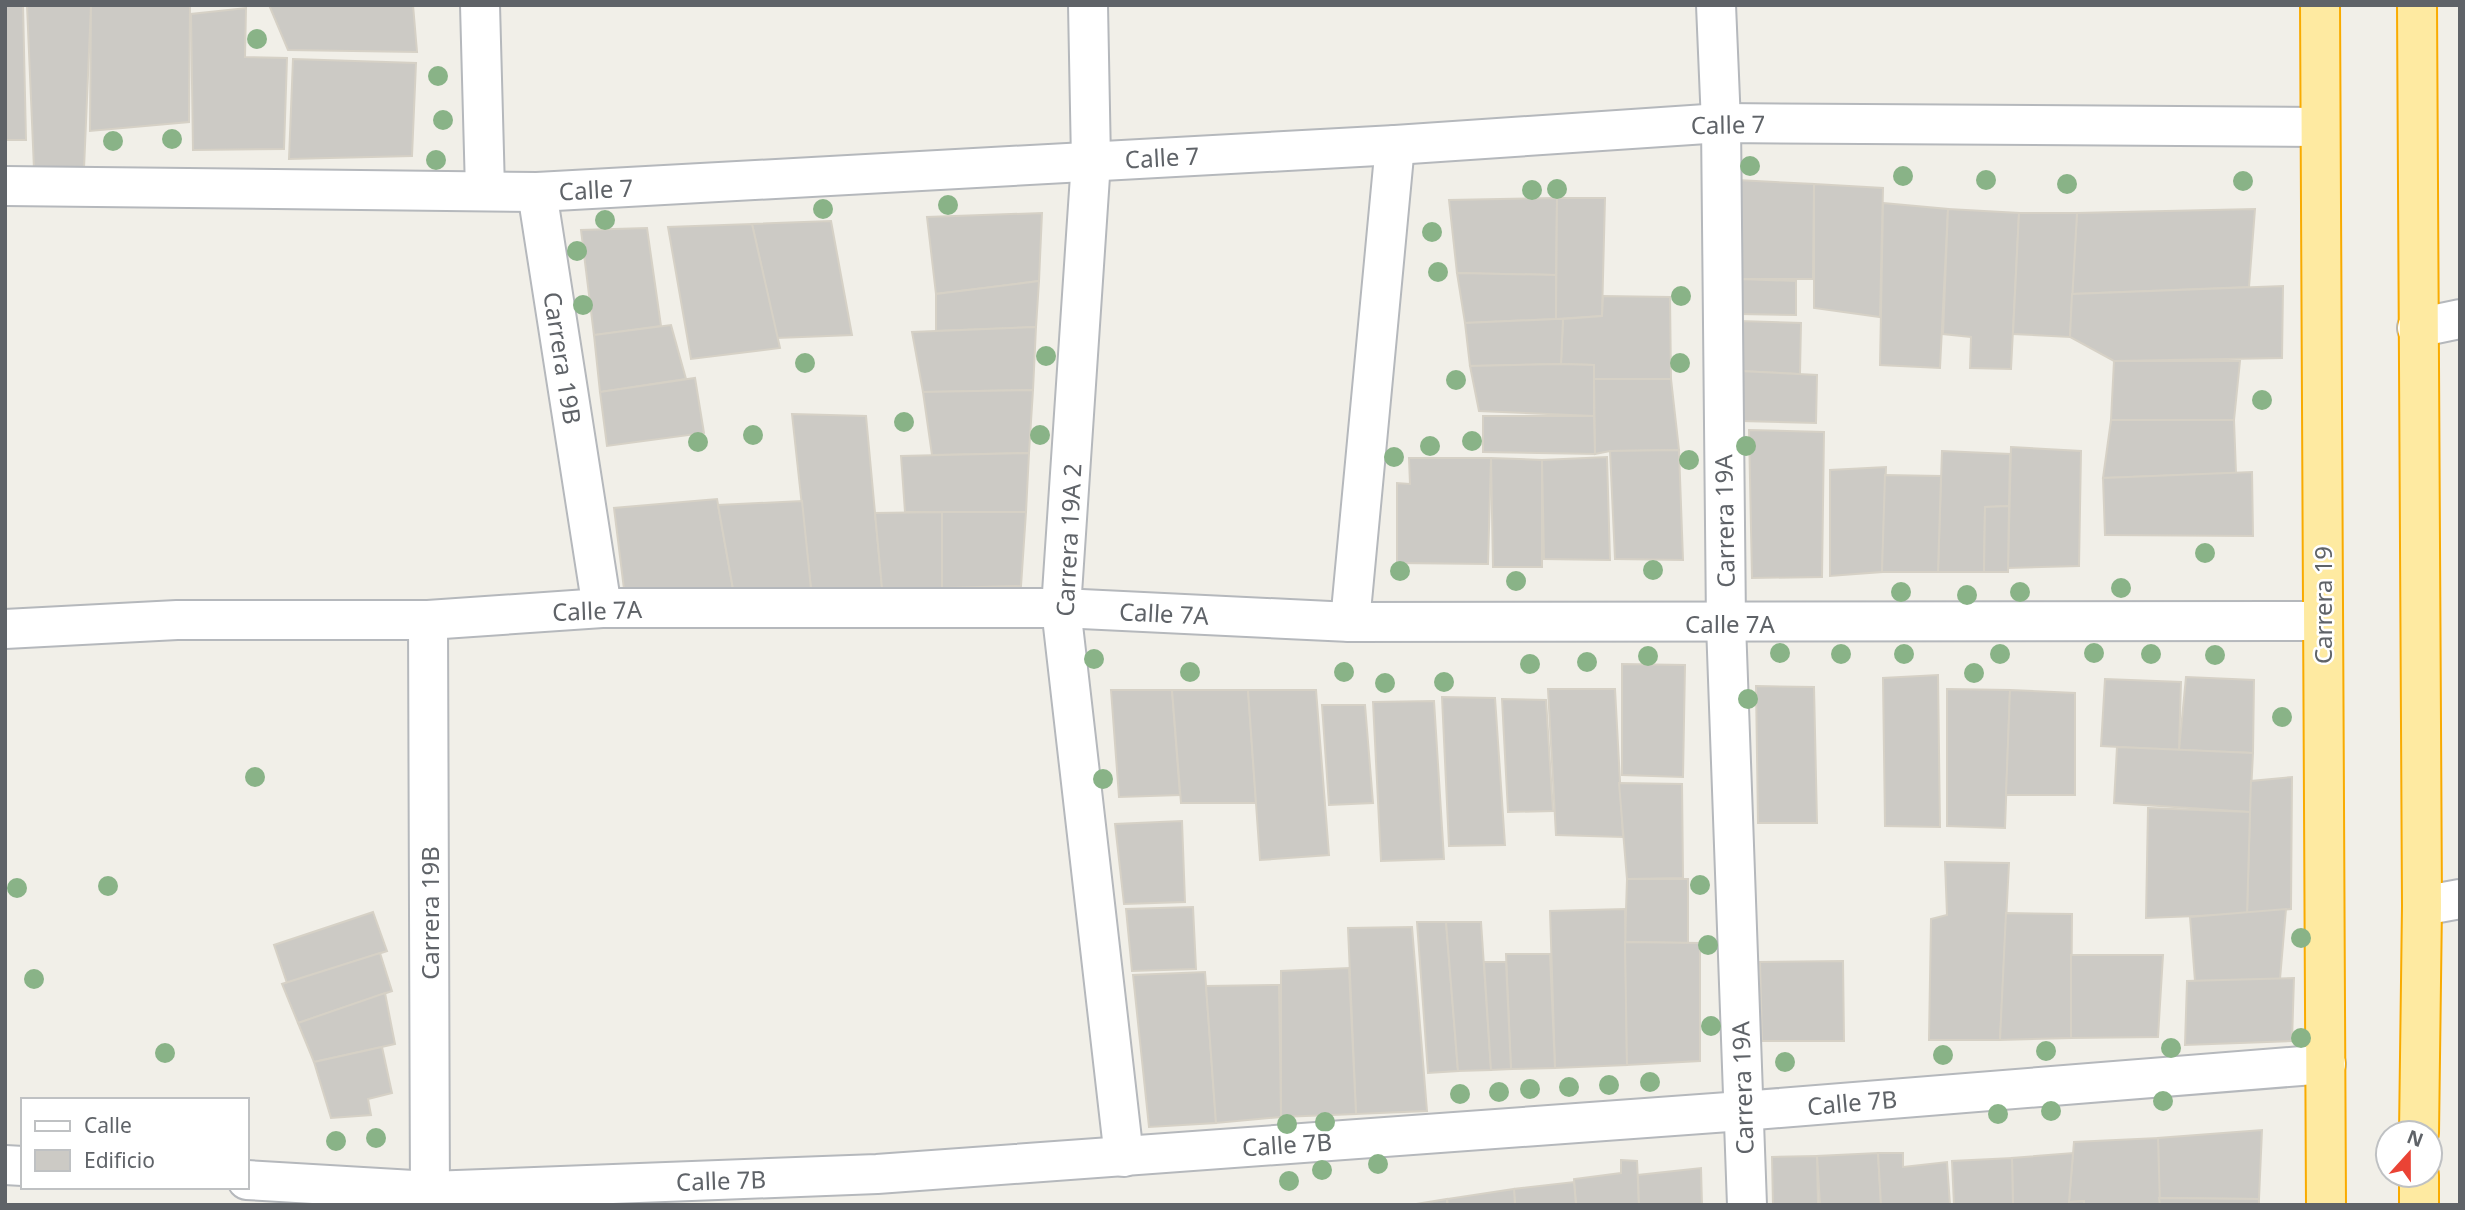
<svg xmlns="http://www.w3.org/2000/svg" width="2465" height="1210" font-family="'Noto Sans',sans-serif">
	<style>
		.building { fill: #cccac5; stroke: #d6d1c6; stroke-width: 2 }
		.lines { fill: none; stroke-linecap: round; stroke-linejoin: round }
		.minor-casing { stroke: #b5b8bc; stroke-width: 42 }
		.trunk-casing { stroke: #f9ab00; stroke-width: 42 }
		.minor { stroke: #fff; stroke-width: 38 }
		.trunk { stroke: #feeaa1; stroke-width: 38 }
		.tree { fill: #89b387 }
		.labels { text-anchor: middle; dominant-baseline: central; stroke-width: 5; stroke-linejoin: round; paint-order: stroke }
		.street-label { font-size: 24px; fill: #5f6368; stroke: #fff }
	</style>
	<rect width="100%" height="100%" fill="#f1efe8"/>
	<g class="building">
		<polygon points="5,5 23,5 26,140 5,140"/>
		<polygon points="27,5 91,5 84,169 34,169"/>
		<polygon points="91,5 190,5 189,122 90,131"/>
		<polygon points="269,5 413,5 417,52 288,50"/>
		<polygon points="246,8 245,57 287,58 284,149 193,150 191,14"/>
		<polygon points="293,59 416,63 412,156 289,159"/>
		<polygon points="1737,180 1814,184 1813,279 1739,279"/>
		<polygon points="1814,184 1883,188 1880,317 1814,308"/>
		<polygon points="1557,198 1556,275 1457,273 1449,200"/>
		<polygon points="1557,198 1605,198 1602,316 1556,319"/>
		<polygon points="1883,203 1948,209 1940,368 1880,365"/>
		<polygon points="1948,209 2019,213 2011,369 1970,368 1971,337 1943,334"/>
		<polygon points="2255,209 2249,287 2072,294 2077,213"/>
		<polygon points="1042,213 1039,281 936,294 927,217"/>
		<polygon points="2019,213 2077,213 2070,337 2013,334"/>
		<polygon points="831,221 852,335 777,338 752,224"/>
		<polygon points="752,224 780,348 691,359 668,227"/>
		<polygon points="647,228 661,326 594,335 581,230"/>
		<polygon points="1457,273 1556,275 1556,319 1465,323"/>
		<polygon points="1739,279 1796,281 1796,315 1740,314"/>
		<polygon points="1039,281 1036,327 936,331 936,294"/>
		<polygon points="2283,286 2282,358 2114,361 2070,337 2072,294"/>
		<polygon points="1603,296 1670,297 1671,379 1594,379 1594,365 1561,364 1563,319 1602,316"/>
		<polygon points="1556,319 1563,319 1561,364 1470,366 1465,323"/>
		<polygon points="1739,321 1801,323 1800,374 1740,371"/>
		<polygon points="671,325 686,379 600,392 594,335"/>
		<polygon points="1036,327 1033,390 923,392 912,332"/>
		<polygon points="2114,361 2240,361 2234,420 2111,420"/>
		<polygon points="1561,364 1594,365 1594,416 1479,411 1470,366"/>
		<polygon points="1740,371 1817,375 1816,423 1741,421"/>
		<polygon points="695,378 704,433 607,446 600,392"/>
		<polygon points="1594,379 1671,379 1679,450 1610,451 1595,454"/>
		<polygon points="1033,390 1029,453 932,455 923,392"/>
		<polygon points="792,414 866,416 882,588 811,589"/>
		<polygon points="1483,416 1594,416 1595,454 1483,452"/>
		<polygon points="2111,420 2234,420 2236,473 2103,478"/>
		<polygon points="1749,430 1824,432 1822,577 1752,578"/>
		<polygon points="2011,447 2081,451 2079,566 2008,568"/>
		<polygon points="1679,450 1683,560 1615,559 1610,451"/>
		<polygon points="1942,451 2010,454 2009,506 1985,507 1984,572 1938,572"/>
		<polygon points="1029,453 1026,512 905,512 901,456"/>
		<polygon points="1607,457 1610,560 1544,559 1542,460"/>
		<polygon points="1409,458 1491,458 1488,564 1397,563 1397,483 1410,484"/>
		<polygon points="1491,458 1542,460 1542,567 1493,567"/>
		<polygon points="1886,467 1882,572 1830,576 1830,470"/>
		<polygon points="2252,472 2253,536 2105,535 2103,478"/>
		<polygon points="1885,475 1941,476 1938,572 1882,572"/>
		<polygon points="717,499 733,589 624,589 614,508"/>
		<polygon points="802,501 811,589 733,589 718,505"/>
		<polygon points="2009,506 2008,572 1984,572 1985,507"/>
		<polygon points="942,512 1026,512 1021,586 942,588"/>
		<polygon points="942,512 942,588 882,588 875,513"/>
		<polygon points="1622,664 1685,665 1683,777 1622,775"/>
		<polygon points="1938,675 1940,827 1885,826 1883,678"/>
		<polygon points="2186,677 2254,680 2253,753 2179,750"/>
		<polygon points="2105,679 2181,682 2179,750 2101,746"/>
		<polygon points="1756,686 1814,687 1817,823 1758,823"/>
		<polygon points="1548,689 1615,689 1623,837 1556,835"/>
		<polygon points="1947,689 2010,690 2005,828 1947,826"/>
		<polygon points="1111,690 1172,690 1180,795 1119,797"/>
		<polygon points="1172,690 1248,690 1256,803 1181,803"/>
		<polygon points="1248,690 1316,690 1329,855 1260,860"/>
		<polygon points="2010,690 2075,693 2075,795 2006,795"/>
		<polygon points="1442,697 1495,698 1505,845 1449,846"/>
		<polygon points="1502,699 1546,700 1553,811 1508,812"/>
		<polygon points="1434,701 1444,859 1381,861 1373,702"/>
		<polygon points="1322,705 1365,705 1373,803 1329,805"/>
		<polygon points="2117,747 2253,753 2250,812 2114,803"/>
		<polygon points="2292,777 2291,909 2247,914 2251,781"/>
		<polygon points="1619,783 1682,784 1683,878 1627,879"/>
		<polygon points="2148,808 2250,812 2247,914 2146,918"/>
		<polygon points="1182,821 1185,902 1124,904 1115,824"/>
		<polygon points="1945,862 2009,863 2000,1040 1929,1040 1931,919 1947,915"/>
		<polygon points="1627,879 1688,879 1688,943 1625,942"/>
		<polygon points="1193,907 1196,969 1132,971 1126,909"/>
		<polygon points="1625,909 1627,1065 1555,1068 1550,911"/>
		<polygon points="2286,909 2280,979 2195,981 2190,917"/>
		<polygon points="373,912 387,951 287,983 274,945"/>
		<polygon points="2006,913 2072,914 2071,1038 2000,1040"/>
		<polygon points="1417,922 1446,922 1458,1071 1428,1073"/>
		<polygon points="1446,922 1481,922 1491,1070 1458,1071"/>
		<polygon points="1412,927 1427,1111 1356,1114 1348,928"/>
		<polygon points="1625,942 1700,943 1700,1061 1627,1065"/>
		<polygon points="380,953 392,991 298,1023 282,984"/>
		<polygon points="1506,954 1550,954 1555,1068 1511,1069"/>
		<polygon points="2071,955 2163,955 2158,1037 2071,1038"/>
		<polygon points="1843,961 1844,1041 1762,1041 1760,962"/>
		<polygon points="1484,962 1506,962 1511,1069 1491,1070"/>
		<polygon points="1349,968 1356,1114 1281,1117 1281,971"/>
		<polygon points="1205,972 1216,1123 1149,1127 1133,975"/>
		<polygon points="2294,978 2292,1041 2185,1045 2187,981"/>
		<polygon points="1279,985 1281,1117 1216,1123 1206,986"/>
		<polygon points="385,993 395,1044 314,1062 298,1023"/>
		<polygon points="382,1047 392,1093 368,1099 371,1115 331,1118 314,1062"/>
		<polygon points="2262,1130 2259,1199 2159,1198 2158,1138"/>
		<polygon points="2158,1138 2160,1205 2084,1205 2084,1201 2069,1202 2074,1142"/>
		<polygon points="1878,1153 1881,1205 1820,1205 1817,1156"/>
		<polygon points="1878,1153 1903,1153 1903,1167 1947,1162 1950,1205 1881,1205"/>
		<polygon points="2073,1153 2069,1202 2084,1201 2084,1205 2013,1205 2012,1158"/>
		<polygon points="1817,1156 1818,1205 1773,1205 1772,1157"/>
		<polygon points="2012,1158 2013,1205 1954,1205 1952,1161"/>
		<polygon points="1621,1160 1637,1161 1639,1205 1576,1205 1574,1179 1621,1173"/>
		<polygon points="1701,1168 1702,1205 1639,1205 1638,1175"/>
		<polygon points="1574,1182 1576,1205 1515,1205 1514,1189"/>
		<polygon points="1514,1189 1515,1205 1448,1205 1447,1199"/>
		<polygon points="2159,1198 2259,1199 2259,1205 2160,1205"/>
		<polygon points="1447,1199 1447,1205 1410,1205"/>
	</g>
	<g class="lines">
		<defs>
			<g id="minor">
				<polyline points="480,5 485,190"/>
				<polyline points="1088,5 1091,161 1061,608 1124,1157"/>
				<polyline points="1716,5 1721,123 1726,624 1747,1205"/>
				<polyline points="5,186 537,192 1395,145 1721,123 2320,127"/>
				<polyline points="537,192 602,608"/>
				<polyline points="2417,328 2460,319"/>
				<polyline points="428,620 430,1205"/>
				<polyline points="1350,622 1395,145"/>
				<polyline points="5,629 177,620 428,620 602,608 1061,608 1350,622 2322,621"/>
				<polyline points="2422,906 2460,899"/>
				<polyline points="5,1165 23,1166"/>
				<polyline points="247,1180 430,1191 877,1174 1742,1111 2326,1064"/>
			</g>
			<g id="trunk">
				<polyline points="2320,5 2326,1205"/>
				<polyline points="2417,5 2422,906 2419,1133"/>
				<polyline points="2419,1205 2419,1175"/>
			</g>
		</defs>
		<use href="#minor" class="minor-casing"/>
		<use href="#trunk" class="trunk-casing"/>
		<use href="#minor" class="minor"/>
		<use href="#trunk" class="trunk"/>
	</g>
	<g class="tree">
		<circle cx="257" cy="39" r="10"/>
		<circle cx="438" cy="76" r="10"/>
		<circle cx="443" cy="120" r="10"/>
		<circle cx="172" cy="139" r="10"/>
		<circle cx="113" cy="141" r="10"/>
		<circle cx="436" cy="160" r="10"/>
		<circle cx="1750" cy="166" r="10"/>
		<circle cx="1903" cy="176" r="10"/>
		<circle cx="1986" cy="180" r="10"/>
		<circle cx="2243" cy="181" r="10"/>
		<circle cx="2067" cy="184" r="10"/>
		<circle cx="1557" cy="189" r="10"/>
		<circle cx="1532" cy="190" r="10"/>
		<circle cx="948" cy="205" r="10"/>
		<circle cx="823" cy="209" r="10"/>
		<circle cx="605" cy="220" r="10"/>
		<circle cx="1432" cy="232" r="10"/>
		<circle cx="577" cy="251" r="10"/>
		<circle cx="1438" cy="272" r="10"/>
		<circle cx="1681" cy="296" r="10"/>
		<circle cx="583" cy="305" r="10"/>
		<circle cx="1046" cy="356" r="10"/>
		<circle cx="805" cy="363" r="10"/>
		<circle cx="1680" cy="363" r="10"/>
		<circle cx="1456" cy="380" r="10"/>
		<circle cx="2262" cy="400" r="10"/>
		<circle cx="904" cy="422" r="10"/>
		<circle cx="753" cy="435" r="10"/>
		<circle cx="1040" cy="435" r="10"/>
		<circle cx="1472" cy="441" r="10"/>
		<circle cx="698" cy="442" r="10"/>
		<circle cx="1430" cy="446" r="10"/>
		<circle cx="1746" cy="446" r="10"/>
		<circle cx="1394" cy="457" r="10"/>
		<circle cx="1689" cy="460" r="10"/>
		<circle cx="2205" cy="553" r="10"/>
		<circle cx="1653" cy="570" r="10"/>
		<circle cx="1400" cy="571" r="10"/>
		<circle cx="1516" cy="581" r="10"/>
		<circle cx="2121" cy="588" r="10"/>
		<circle cx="1901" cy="592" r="10"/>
		<circle cx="2020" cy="592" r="10"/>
		<circle cx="1967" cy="595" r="10"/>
		<circle cx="1780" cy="653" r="10"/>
		<circle cx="2094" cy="653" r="10"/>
		<circle cx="1841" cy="654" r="10"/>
		<circle cx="1904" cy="654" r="10"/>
		<circle cx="2000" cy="654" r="10"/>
		<circle cx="2151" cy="654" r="10"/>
		<circle cx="2215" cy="655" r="10"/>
		<circle cx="1648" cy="656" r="10"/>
		<circle cx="1094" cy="659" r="10"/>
		<circle cx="1587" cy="662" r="10"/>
		<circle cx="1530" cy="664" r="10"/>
		<circle cx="1190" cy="672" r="10"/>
		<circle cx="1344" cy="672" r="10"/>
		<circle cx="1974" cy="673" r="10"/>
		<circle cx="1444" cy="682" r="10"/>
		<circle cx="1385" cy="683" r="10"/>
		<circle cx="1748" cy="699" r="10"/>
		<circle cx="2282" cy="717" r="10"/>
		<circle cx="255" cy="777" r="10"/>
		<circle cx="1103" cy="779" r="10"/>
		<circle cx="1700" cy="885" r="10"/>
		<circle cx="108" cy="886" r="10"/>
		<circle cx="17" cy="888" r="10"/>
		<circle cx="2301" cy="938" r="10"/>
		<circle cx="1708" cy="945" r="10"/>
		<circle cx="34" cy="979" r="10"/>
		<circle cx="1711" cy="1026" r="10"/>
		<circle cx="2301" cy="1038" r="10"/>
		<circle cx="2171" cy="1048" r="10"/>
		<circle cx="2046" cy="1051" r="10"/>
		<circle cx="165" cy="1053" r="10"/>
		<circle cx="1943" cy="1055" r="10"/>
		<circle cx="1785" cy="1062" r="10"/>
		<circle cx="1650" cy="1082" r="10"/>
		<circle cx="1609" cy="1085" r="10"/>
		<circle cx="1569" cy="1087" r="10"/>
		<circle cx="1530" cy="1089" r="10"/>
		<circle cx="1499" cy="1092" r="10"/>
		<circle cx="1460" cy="1094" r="10"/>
		<circle cx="2163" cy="1101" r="10"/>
		<circle cx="2051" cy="1111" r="10"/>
		<circle cx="1998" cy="1114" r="10"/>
		<circle cx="1325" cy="1122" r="10"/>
		<circle cx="1287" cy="1124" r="10"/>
		<circle cx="376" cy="1138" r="10"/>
		<circle cx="336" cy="1141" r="10"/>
		<circle cx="1378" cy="1164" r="10"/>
		<circle cx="1322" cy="1170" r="10"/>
		<circle cx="1289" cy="1181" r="10"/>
	</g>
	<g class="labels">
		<g class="street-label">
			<text transform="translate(1728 124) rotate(-1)">Calle 7</text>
			<text transform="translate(1162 157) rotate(-3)">Calle 7</text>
			<text transform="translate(596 189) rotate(-3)">Calle 7</text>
			<text transform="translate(563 358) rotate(81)">Carrera 19B</text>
			<text transform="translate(1724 521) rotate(-91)">Carrera 19A</text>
			<text transform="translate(1068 540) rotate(-87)">Carrera 19A 2</text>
			<text transform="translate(2322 605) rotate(-90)">Carrera 19</text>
			<text transform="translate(597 610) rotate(-2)">Calle 7A</text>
			<text transform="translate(1164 613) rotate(3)">Calle 7A</text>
			<text x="1730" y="623">Calle 7A</text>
			<text transform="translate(429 913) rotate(-90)">Carrera 19B</text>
			<text transform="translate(1742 1088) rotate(-92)">Carrera 19A</text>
			<text transform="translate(1852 1102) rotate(-5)">Calle 7B</text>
			<text transform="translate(1287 1144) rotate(-4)">Calle 7B</text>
			<text transform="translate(721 1180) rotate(-2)">Calle 7B</text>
		</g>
	</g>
	<rect width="2465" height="1210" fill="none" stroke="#5f6368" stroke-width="14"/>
	<rect x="21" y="1098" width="228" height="91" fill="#ffffff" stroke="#bfc1c3" stroke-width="2"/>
	<rect x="35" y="1121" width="35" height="10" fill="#ffffff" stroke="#bfc1c3" stroke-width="2"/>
	<text x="84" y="1133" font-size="21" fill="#5f6368">Calle</text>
	<rect x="35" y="1150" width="35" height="21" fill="#cccac5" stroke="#bfc1c3" stroke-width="2"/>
	<text x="84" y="1168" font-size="21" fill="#5f6368">Edificio</text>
	<g transform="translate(2409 1154) rotate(21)"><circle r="33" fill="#ffffff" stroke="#bfc1c3" stroke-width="2"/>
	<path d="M0-5L12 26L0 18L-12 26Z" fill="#ea4335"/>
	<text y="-10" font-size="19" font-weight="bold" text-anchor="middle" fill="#5f6368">N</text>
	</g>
</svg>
